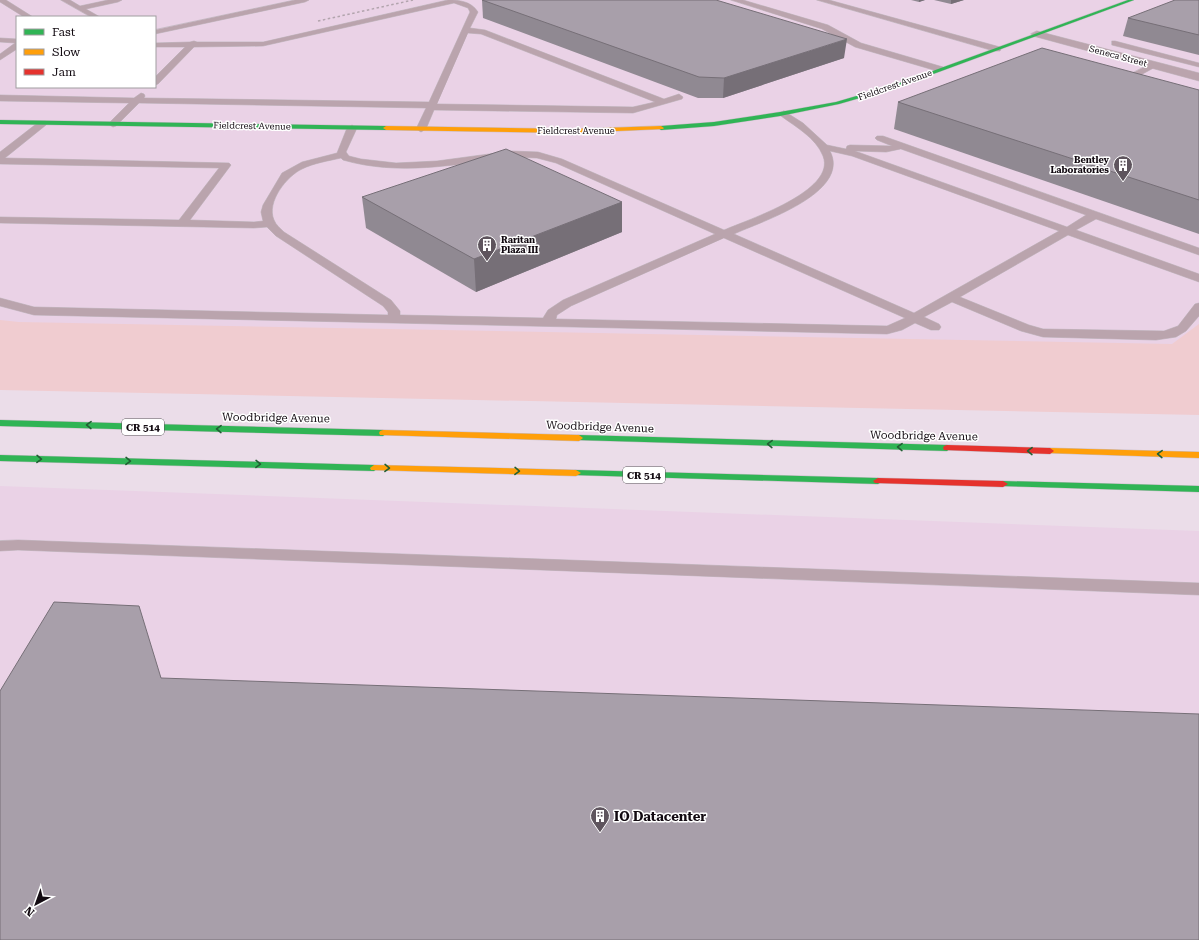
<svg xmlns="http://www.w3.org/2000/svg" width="1199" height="940" font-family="'Roboto Serif',serif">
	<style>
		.built { fill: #ead2e6; fill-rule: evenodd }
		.green { fill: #f0ccd0 }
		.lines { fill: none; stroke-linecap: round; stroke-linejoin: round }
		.lane-casing { stroke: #c7bcc6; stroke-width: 1 }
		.street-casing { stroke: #c7bcc6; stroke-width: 1 }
		.fast-casing { stroke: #c7bcc6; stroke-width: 1 }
		.slow-casing { stroke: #c7bcc6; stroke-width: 1 }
		.jam-casing { stroke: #c7bcc6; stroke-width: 1 }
		.lane { fill: #baa4ad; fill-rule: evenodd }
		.street { fill: #baa4ad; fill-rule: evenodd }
		.fast { fill: #30b455; fill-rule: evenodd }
		.slow { fill: #ff9f0a; fill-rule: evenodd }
		.jam { fill: #e5322d; fill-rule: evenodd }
		.rail { stroke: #b2a4ad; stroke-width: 1.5; stroke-dasharray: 2.5 2.5; stroke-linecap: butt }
		.wall { fill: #908992 }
		.shaded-wall { fill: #766f77 }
		.building { fill: #a89faa; stroke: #766f77 }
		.oneway { stroke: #215f33 }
		.labels { text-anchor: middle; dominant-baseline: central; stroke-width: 3; stroke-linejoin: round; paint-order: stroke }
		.far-street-label { font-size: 9px; fill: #120a11; stroke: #fff }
		.far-poi-label { font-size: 9px; font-weight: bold; fill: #120a11; stroke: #fff; text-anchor: end }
		.shield { fill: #fff; stroke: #595458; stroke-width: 1 }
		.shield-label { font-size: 10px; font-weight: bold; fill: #120a11 }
		.street-label { font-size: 11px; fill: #120a11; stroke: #fff }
		.near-poi-label { font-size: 13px; font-weight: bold; fill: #120a11; stroke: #fff; text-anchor: start }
	</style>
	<rect width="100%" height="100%" fill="#ebdde9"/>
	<g class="built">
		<path d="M 0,0 L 1199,0 L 1199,413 L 0,382 ZM 17,17 L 155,17 L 155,87 L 17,87 Z"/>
		<polygon points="0,486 1199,531 1199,940 0,940"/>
	</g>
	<polygon class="green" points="0,320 19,322 1172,344 1199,324 1199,415 0,390"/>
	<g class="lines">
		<defs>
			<g id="lane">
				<polygon points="0,0 6,0 33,17 24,17 0,2"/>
				<polygon points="61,0 70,0 80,6 108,0 122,0 118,2 86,9 100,17 91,17"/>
				<polygon points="295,0 309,0 305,2 155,34 155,30"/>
				<path d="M 448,0 C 459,0 471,1 478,12 L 470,28 L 485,30 L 664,99 L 679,94 L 683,97 L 682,99 L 633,113 L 434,110 L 426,129 L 421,132 L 416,129 L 426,108 L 139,103 L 116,126 L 113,127 L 108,124 L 129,103 L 0,101 L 0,95 L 134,98 L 141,93 L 144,94 L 145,96 L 144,98 L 429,102 L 470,12 L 468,8 L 454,3 L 263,46 L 194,47 L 158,84 L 155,85 L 155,77 L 185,47 L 155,47 L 155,43 L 190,42 L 194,41 L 197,42 L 263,42 ZM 468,33 L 481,34 L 655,102 L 633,107 L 437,104 Z"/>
				<polygon points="731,0 743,0 828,25 861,43 943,67 944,69 940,71 937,71 855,47 822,29"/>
				<polygon points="817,0 829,0 1000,47 1001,49 1000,51 994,51"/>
				<polygon points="0,38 17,39 17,49 0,60 0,54 15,43 0,42"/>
				<polygon points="1112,41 1115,41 1199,63 1199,67 1112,45"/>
				<polygon points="1152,63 1158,63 1159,65 1137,77 1143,78 1144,80 1143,82 1140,83 1126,79 1125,77"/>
				<path d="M 784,111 L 803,123 L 827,145 L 846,149 L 847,146 L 850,145 L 892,146 L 877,140 L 875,138 L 877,136 L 883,136 L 1199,248 L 1199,255 L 1096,219 L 1076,230 L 1199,274 L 1199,282 L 1068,235 L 960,297 L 1029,325 L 1043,329 L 1164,331 L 1178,326 L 1195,304 L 1199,303 L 1199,316 L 1186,331 L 1176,337 L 1156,340 L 1043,337 L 1021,331 L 952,302 L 924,317 L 939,324 L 941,327 L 939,330 L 931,330 L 915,323 L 902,330 L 887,334 L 34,315 L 0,306 L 0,298 L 34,307 L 388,315 L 388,312 L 383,306 L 276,236 L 267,227 L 254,228 L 0,223 L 0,217 L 179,220 L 219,168 L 0,164 L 0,152 L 40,121 L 46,121 L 48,123 L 46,125 L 5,158 L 229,163 L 231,165 L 190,220 L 254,222 L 263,221 L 261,212 L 263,205 L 282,173 L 302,162 L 337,153 L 347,128 L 352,125 L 357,128 L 346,152 L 349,156 L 361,159 L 396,163 L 437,161 L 511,151 L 538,152 L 562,159 L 724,230 C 747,220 837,191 823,156 C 816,138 796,127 781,116 L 779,114 ZM 901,149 L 1086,215 L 1067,227 L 855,151 L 886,152 ZM 830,151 L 852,156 L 1059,231 L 914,313 L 734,234 C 760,222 852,193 830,151 ZM 511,157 L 537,158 L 556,163 L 715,234 L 563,300 L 548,310 L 543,318 L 400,315 L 400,311 L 391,300 L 284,232 C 280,228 276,225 274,220 C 266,202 287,176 302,169 C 314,163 328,161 341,158 L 343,160 C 398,176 455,165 511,157 ZM 724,238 L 905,318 L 887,326 L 556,319 L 557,315 L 571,306 Z"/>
				<polygon points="18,540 1199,583 1199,595 18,550 0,551 0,541"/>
			</g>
			<polygon id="street" points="1037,31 1199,73 1199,81 1033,36 1031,34"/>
			<g id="fast">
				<polygon points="1128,0 1134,0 898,87 839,104 780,116 714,126 661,130 658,128 661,126 714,122 780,112 836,102 894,85"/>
				<polygon points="0,120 386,126 389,128 386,130 0,124"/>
				<polygon points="0,420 383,430 387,433 383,436 0,426"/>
				<polygon points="579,435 947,445 951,448 947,451 576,440 575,438 576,436"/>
				<polygon points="0,455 374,465 378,468 374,471 0,461"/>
				<polygon points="576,470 878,478 883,481 878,484 573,475 571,473 573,471"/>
				<polygon points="1003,481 1199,486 1199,492 1000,486 998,484"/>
			</g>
			<g id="slow">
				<polygon points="661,126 664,128 663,129 572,133 386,130 383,128 386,126 572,129"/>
				<polygon points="383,430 579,435 583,438 579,441 380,435 379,433 380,431"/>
				<polygon points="1050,448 1199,452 1199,458 1047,453 1046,451 1047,449"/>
				<polygon points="374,465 576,470 581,473 576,476 371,470 370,468"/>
			</g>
			<g id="jam">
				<polygon points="947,445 1050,448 1054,451 1050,454 944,450 943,448 944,446"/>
				<polygon points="878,478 1003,481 1008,484 1003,487 875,483 873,481"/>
			</g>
		</defs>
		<use href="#lane" class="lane-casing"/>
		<use href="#street" class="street-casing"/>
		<use href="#fast" class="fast-casing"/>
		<use href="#slow" class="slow-casing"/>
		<use href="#jam" class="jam-casing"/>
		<use href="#lane" class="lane"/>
		<use href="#street" class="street"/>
		<use href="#fast" class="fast"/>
		<use href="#slow" class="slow"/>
		<use href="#jam" class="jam"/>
		<polyline class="rail" points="318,21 413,0"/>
	</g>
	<g class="wall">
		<polygon points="482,0 844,58 723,98 698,98 483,18"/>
		<polygon points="911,0 925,0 919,2"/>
		<polygon points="934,0 964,0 951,4"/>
		<polygon points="1199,0 1199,55 1123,36 1128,18"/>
		<polygon points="1199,90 1199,234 894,129 898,102"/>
		<polygon points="362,197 622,202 622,232 476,292 366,228"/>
	</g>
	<g class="shaded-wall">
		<polygon points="919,0 925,0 919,2"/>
		<polygon points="951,0 964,0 951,4"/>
		<polygon points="847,39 844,58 723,98 724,78"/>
		<polygon points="622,202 622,232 476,292 474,259"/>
	</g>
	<g class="building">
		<polygon points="482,0 716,0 847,39 724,78 699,77"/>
		<polygon points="1175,0 1199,0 1199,35 1128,18"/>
		<polygon points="1042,48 1199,90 1199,200 898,102"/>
		<polygon points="506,149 622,202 474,259 362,197"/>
		<polygon points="54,602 139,606 161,678 1199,714 1199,940 0,940 0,691"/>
	</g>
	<defs><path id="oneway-chevron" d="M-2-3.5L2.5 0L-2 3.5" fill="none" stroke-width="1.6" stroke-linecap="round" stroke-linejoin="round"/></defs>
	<g class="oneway">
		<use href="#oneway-chevron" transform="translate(89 425) rotate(-179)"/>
		<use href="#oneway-chevron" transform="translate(219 429) rotate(-179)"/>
		<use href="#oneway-chevron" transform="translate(770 444) rotate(-178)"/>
		<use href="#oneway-chevron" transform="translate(900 447) rotate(-179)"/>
		<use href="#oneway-chevron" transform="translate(1030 451) rotate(-179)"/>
		<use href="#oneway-chevron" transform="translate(1160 454) rotate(-178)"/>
		<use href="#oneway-chevron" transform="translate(39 459) rotate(1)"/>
		<use href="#oneway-chevron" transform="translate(128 461) rotate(1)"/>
		<use href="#oneway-chevron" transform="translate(258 464) rotate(1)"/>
		<use href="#oneway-chevron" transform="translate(387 468) rotate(1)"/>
		<use href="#oneway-chevron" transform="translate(517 471) rotate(1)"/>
	</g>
	<defs>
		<symbol id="building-pin" viewBox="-11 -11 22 30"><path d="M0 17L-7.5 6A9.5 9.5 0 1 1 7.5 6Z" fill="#5e545d" stroke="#fff"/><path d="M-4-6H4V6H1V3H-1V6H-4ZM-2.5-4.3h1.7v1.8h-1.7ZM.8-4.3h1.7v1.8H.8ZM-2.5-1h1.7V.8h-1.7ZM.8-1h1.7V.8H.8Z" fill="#fff"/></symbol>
	</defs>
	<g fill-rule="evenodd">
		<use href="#building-pin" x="1112" y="154" width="22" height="30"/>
		<use href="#building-pin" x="476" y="234" width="22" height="30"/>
		<use href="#building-pin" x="589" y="805" width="22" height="30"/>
	</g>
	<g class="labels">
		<g class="far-street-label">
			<text transform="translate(1118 56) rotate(15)">Seneca Street</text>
			<text transform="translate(895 85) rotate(-19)">Fieldcrest Avenue</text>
			<text transform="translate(252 126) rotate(1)">Fieldcrest Avenue</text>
			<text x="576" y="131">Fieldcrest Avenue</text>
		</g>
		<g class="far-poi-label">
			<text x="1109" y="160">Bentley<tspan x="1109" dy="10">Laboratories</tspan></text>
			<text x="501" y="240" text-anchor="start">Raritan<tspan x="501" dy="10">Plaza III</tspan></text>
		</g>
		<g class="shield">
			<rect x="122" y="419" width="42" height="16" rx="3"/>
			<rect x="623" y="467" width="42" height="16" rx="3"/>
		</g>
		<g class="shield-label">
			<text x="143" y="427">CR 514</text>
			<text x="644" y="475">CR 514</text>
		</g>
		<g class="street-label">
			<text transform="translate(276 418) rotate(1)">Woodbridge Avenue</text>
			<text transform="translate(600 427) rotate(2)">Woodbridge Avenue</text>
			<text transform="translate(924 436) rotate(1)">Woodbridge Avenue</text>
		</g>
		<g class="near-poi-label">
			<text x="614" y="816">IO Datacenter</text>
		</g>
	</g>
	<rect x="16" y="16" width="140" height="72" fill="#ffffff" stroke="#a09da0"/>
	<rect x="24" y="29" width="20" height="6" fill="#30b455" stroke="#a09da0"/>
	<text x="52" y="36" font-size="12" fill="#120a11">Fast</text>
	<rect x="24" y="49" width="20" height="6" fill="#ff9f0a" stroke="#a09da0"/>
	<text x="52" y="56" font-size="12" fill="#120a11">Slow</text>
	<rect x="24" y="69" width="20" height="6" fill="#e5322d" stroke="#a09da0"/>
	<text x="52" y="76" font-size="12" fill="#120a11">Jam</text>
	<g transform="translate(36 904) rotate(221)" stroke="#ffffff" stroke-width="3" paint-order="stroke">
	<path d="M0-3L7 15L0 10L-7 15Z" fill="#120a11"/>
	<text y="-6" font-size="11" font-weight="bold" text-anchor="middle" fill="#120a11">N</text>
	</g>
</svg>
